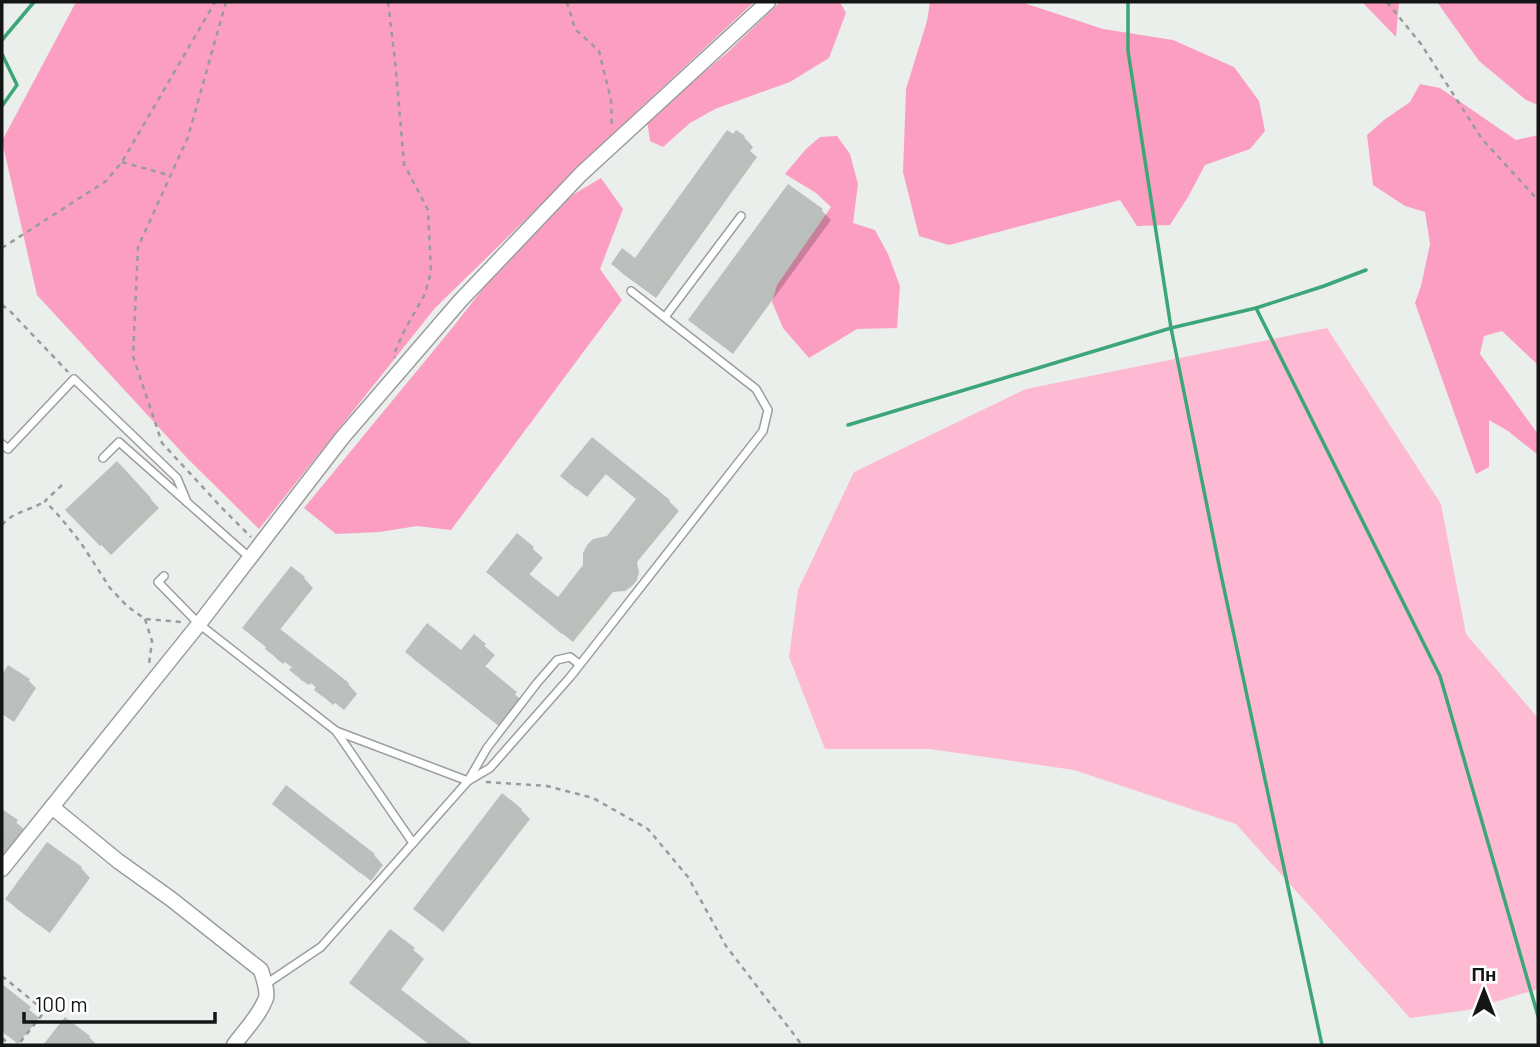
<svg xmlns="http://www.w3.org/2000/svg" width="1540" height="1047" font-family="Barlow,sans-serif">
	<style>
		.green { fill: #fdbad2 }
		.forest { fill: #fc9ec2 }
		.shadow { fill: #0003 }
		.lines { fill: none; stroke-linecap: round; stroke-linejoin: round }
		.stream { stroke: #3ca679; stroke-width: 3.5 }
		.building { fill: #bbbfbd }
		.service-casing { stroke: #9a9e9c; stroke-width: 10 }
		.minor-casing { stroke: #9a9e9c; stroke-width: 17 }
		.path { stroke: #989c9a; stroke-width: 2.5; stroke-dasharray: 5 5; stroke-linecap: butt }
		.service { stroke: #fff; stroke-width: 7 }
		.minor { stroke: #fff; stroke-width: 14 }
	</style>
	<rect width="100%" height="100%" fill="#eaefec"/>
	<polygon class="green" points="1327,328 1441,504 1466,634 1538,718 1538,989 1468,1010 1410,1018 1236,824 1074,770 930,749 825,749 789,657 798,590 854,472 1026,389"/>
	<g class="forest">
		<polygon points="76,2 754,2 636,112 435,308 259,529 187,458 37,295 2,141"/>
		<polygon points="780,2 840,2 846,13 829,58 790,82 715,109 690,123 663,147 650,141 647,120 728,52"/>
		<polygon points="930,2 1021,2 1103,29 1173,40 1234,67 1259,101 1265,131 1250,149 1205,165 1188,197 1170,225 1137,226 1120,200 949,245 919,236 903,172 906,89 927,21"/>
		<polygon points="1362,2 1399,2 1396,37"/>
		<polygon points="1437,2 1538,2 1538,105 1526,100 1479,61"/>
		<polygon points="1420,84 1440,88 1516,140 1538,135 1538,365 1502,331 1484,336 1480,354 1538,434 1538,455 1508,431 1489,420 1489,467 1476,474 1415,303 1421,286 1430,244 1425,212 1405,206 1373,185 1367,135 1384,120 1410,102"/>
		<polygon points="837,136 850,154 858,184 853,223 875,230 888,254 900,286 897,328 857,329 809,358 783,328 772,302 777,285 831,207 816,193 785,174 806,149 820,137"/>
		<polygon points="601,178 623,209 600,269 622,300 451,530 417,526 380,532 336,534 304,508 453,327 506,259 559,203"/>
	</g>
	<g class="shadow">
		<polygon points="733,137 744,137 753,147 750,151 757,157 656,298 623,274 613,264 635,260"/>
		<polygon points="789,186 822,211 831,220 733,354 700,329 690,320"/>
		<polygon points="592,439 669,501 679,511 637,562 639,572 637,580 632,586 625,591 613,592 573,642 498,582 488,572 518,536 543,558 529,575 558,599 638,500 606,474 587,497 572,485"/>
		<polygon points="117,464 159,508 111,555 68,510"/>
		<polygon points="304,578 313,588 279,631 348,684 357,694 344,710 335,703 333,705 326,699 316,690 317,688 311,683 309,685 301,680 292,670 293,668 285,662 283,664 277,659 267,649 268,648 254,637"/>
		<polygon points="474,637 495,655 484,668 525,703 504,730 416,661 407,652 462,652"/>
		<polygon points="8,668 29,681 36,688 14,722 2,714 2,678"/>
		<polygon points="274,804 374,855 383,865 371,881 284,813"/>
		<polygon points="521,810 530,819 443,932 415,909"/>
		<polygon points="2,811 24,829 2,860"/>
		<polygon points="81,868 90,878 50,933 17,909 7,899"/>
		<polygon points="391,931 424,959 400,991 470,1045 430,1045 361,992 351,983"/>
		<polygon points="2,986 39,1018 18,1044 2,1031"/>
		<polygon points="66,1019 89,1037 97,1045 45,1045"/>
	</g>
	<g class="lines">
		<g class="stream">
			<polyline points="1128,2 1128,51 1171,328 1220,570 1322,1045"/>
			<polyline points="2,40 34,2"/>
			<polyline points="2,54 17,85 2,106"/>
			<polyline points="1256,308 1440,676 1538,1016"/>
			<polyline points="848,425 1171,328 1256,308 1324,286 1366,270"/>
		</g>
	</g>
	<g class="building">
		<polygon points="727,130 733,134 736,130 745,136 741,141 749,147 645,289 611,264 622,248 635,258"/>
		<polygon points="788,184 823,209 723,346 688,320"/>
		<polygon points="592,437 670,500 628,552 630,561 627,570 622,577 615,582 603,583 562,634 486,572 517,533 534,547 519,566 558,597 583,565 583,553 587,545 593,539 607,536 636,499 595,465 576,489 560,476"/>
		<polygon points="117,461 151,498 100,546 65,510"/>
		<polygon points="291,566 305,577 270,621 349,683 334,702 324,695 323,697 314,690 316,687 300,675 298,677 289,670 292,667 274,654 273,655 265,649 266,647 242,628"/>
		<polygon points="427,623 461,650 474,634 486,644 475,658 517,692 493,721 405,652"/>
		<polygon points="8,665 30,679 7,716 2,713 2,675"/>
		<polygon points="286,785 375,854 360,873 272,804"/>
		<polygon points="502,793 522,809 433,924 413,909"/>
		<polygon points="2,809 18,820 2,843"/>
		<polygon points="47,842 82,867 39,925 5,899"/>
		<polygon points="390,929 415,948 390,981 473,1045 430,1045 349,983"/>
		<polygon points="2,984 31,1007 7,1036 2,1031"/>
		<polygon points="65,1017 90,1036 83,1045 43,1045"/>
	</g>
	<g class="lines">
		<defs>
			<g id="service">
				<polyline points="665,317 741,216"/>
				<polyline points="2,444 8,449 74,379 177,478 187,502"/>
				<polyline points="103,458 119,442 249,557"/>
				<polyline points="164,576 158,582 199,624 336,731 468,781 490,768 571,676 763,431 768,410 756,389 631,291"/>
				<polyline points="336,731 413,843"/>
				<polyline points="266,984 321,947 468,781 487,748 537,683 557,660 570,657 579,664"/>
			</g>
			<g id="minor">
				<path d="M 52,807 L 118,861 L 171,899 L 261,970 C 263,978 268,989 266,998 C 260,1015 244,1031 234,1045"/>
				<polyline points="2,869 199,624 342,438 460,301 581,174 768,2"/>
			</g>
		</defs>
		<use href="#service" class="service-casing"/>
		<use href="#minor" class="minor-casing"/>
		<g class="path">
			<polyline points="226,2 188,137 138,247 133,356 162,443 222,508 251,537"/>
			<polyline points="388,2 395,60 404,164 428,210 431,272 425,294 404,331 394,354 395,358"/>
			<polyline points="567,2 575,29 599,51 611,100 612,129"/>
			<polyline points="1387,2 1421,44 1482,139 1538,200"/>
			<polyline points="122,162 165,174 170,174"/>
			<polyline points="2,248 106,181 122,162 215,2"/>
			<polyline points="2,305 9,310 68,372"/>
			<polyline points="62,485 45,501 60,517 81,543 110,588 127,606 145,619 182,622"/>
			<path d="M 2,525 C 14,511 29,511 44,502"/>
			<polyline points="145,619 152,641 149,664"/>
			<polyline points="486,782 547,786 593,798 648,829 688,877 726,946 802,1045"/>
			<polyline points="2,976 45,1011 18,1045"/>
			<polyline points="2,1038 10,1045"/>
		</g>
		<use href="#service" class="service"/>
		<use href="#minor" class="minor"/>
	</g>
	<rect width="1540" height="1047" fill="none" stroke="#141615" stroke-width="7"/>
	<g transform="translate(1484 991)" stroke="#ffffff" stroke-width="5" paint-order="stroke">
	<path d="M0-5L12 26L0 18L-12 26Z" fill="#141615"/>
	<text y="-10" font-size="19" font-weight="bold" text-anchor="middle" fill="#141615">Пн</text>
	</g>
	<path d="M24 1012v10h191v-10" fill="none" stroke="#141615" stroke-width="3.5"/>
	<text x="35" y="1012" font-size="21" fill="#141615" stroke="#ffffff" stroke-width="5" paint-order="stroke">100 m</text>
</svg>
